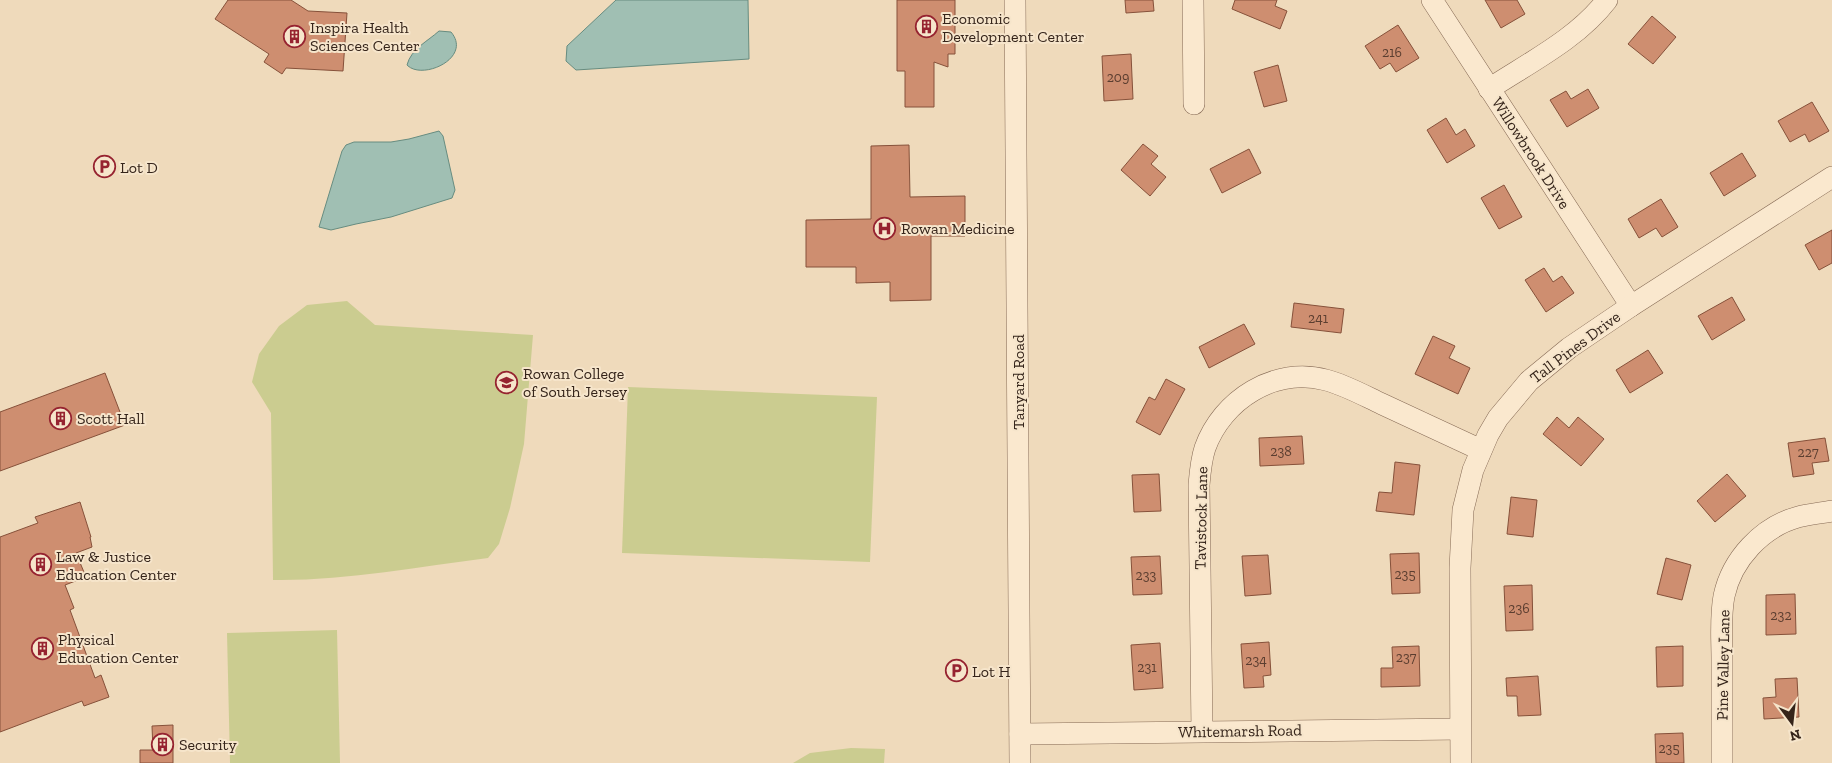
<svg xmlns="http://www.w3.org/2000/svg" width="1832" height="763" font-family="'Zilla Slab',serif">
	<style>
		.green { fill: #cbcc90 }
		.water { fill: #a0bfb3; stroke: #678c80 }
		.building { fill: #ce8e70; stroke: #86513a }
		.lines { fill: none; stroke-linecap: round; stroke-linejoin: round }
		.minor-casing { stroke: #866a55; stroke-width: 22 }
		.minor { stroke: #fae8ce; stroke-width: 21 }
		.labels { text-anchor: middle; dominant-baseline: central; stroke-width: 4; stroke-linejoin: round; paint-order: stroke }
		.number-label { font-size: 14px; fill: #5b3e30 }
		.poi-label { font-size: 16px; fill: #35241a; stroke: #f6e5cb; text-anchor: start }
		.street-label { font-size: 16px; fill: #35241a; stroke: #f6e5cb }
	</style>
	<rect width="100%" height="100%" fill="#efdabb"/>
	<g class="green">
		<path d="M 347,301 L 375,325 L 533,335 L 524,444 L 510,508 L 499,544 L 488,558 C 417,567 345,581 273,580 L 271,413 L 252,382 L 259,354 L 279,326 L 307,305 Z"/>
		<polygon points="628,387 877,397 870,562 622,553"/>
		<polygon points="337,630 340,763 230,763 227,633"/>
		<polygon points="851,748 885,749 884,763 793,763 810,753"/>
	</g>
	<g class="water">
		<polygon points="616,0 748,0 749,59 576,70 566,61 567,46"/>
		<path d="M 439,31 L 451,32 C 473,58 422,81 407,65 C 411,49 428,41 439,31 Z"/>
		<polygon points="439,131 443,136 455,190 452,198 391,217 356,224 331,230 319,227 342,151 346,145 354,142 391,142 409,139"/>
	</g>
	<g class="building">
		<polygon points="228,0 291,0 308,11 347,13 343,71 286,68 282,74 264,62 269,54 215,19"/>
		<polygon points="897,0 955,0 955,54 948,54 948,67 934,62 934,107 905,107 905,71 897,71"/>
		<polygon points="1125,0 1153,0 1154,11 1126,13"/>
		<polygon points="1235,0 1277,0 1275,6 1287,11 1280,29 1232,9"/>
		<polygon points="1485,0 1517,0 1525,14 1501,28"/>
		<polygon points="1652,16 1676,37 1653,64 1628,44"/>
		<polygon points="1398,25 1419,58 1396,72 1390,63 1380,69 1365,46"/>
		<polygon points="1131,54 1133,99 1104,101 1102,56"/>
		<polygon points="1278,65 1287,101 1264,107 1254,72"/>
		<polygon points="1588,89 1599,108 1567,127 1550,100 1566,91 1571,99"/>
		<polygon points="1812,102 1829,131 1809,142 1805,134 1790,142 1778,121"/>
		<polygon points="1446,118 1456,135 1465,129 1475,146 1447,163 1427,130"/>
		<polygon points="1143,144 1158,156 1151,164 1166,177 1150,196 1121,170"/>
		<polygon points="909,145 910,197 965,196 965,236 931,236 931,300 890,301 890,282 856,283 856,267 806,267 806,220 871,219 871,146"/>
		<polygon points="1249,149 1261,173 1222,193 1210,169"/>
		<polygon points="1742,153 1756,176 1724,196 1710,173"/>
		<polygon points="1504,185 1522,217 1499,229 1481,198"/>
		<polygon points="1661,199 1678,227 1662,237 1656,228 1639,238 1628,219"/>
		<polygon points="1832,230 1832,263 1819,270 1805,245"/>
		<polygon points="1544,268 1553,282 1562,276 1574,293 1546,312 1525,280"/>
		<polygon points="1732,297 1745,320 1712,340 1698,316"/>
		<polygon points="1294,303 1344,309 1341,333 1291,327"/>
		<polygon points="1244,324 1255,344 1209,368 1199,347"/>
		<polygon points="1433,336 1455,346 1449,358 1470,368 1458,394 1415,374"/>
		<polygon points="1648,350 1663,373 1630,393 1616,370"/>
		<polygon points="105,373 125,425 0,471 0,412"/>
		<polygon points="1166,379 1185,389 1160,435 1136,422 1149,397 1155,400"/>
		<polygon points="1557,417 1569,428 1578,417 1604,439 1581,466 1543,434"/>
		<polygon points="1302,436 1304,464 1260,466 1259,438"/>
		<polygon points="1825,438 1829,461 1812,463 1814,474 1793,477 1788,443"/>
		<polygon points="1395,462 1420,465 1414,515 1376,511 1379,492 1392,493"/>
		<polygon points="1159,474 1161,511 1134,512 1132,475"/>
		<polygon points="1727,474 1746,496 1715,522 1697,501"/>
		<polygon points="1511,497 1537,500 1533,537 1507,534"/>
		<polygon points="80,502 91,537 90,537 92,547 76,553 86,577 65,585 74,608 70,610 95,678 101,675 109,697 84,706 82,701 0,732 0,537 38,523 35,517"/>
		<polygon points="1419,553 1420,593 1392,594 1390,554"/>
		<polygon points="1268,555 1271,594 1245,596 1242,556"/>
		<polygon points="1160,556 1162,594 1133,595 1131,557"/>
		<polygon points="1666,558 1691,565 1682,600 1657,594"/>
		<polygon points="1532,585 1533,630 1506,631 1504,586"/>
		<polygon points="1795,594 1796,634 1766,635 1766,595"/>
		<polygon points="1269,642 1271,675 1263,676 1264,687 1244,688 1241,644"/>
		<polygon points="1160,643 1163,688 1134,690 1131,645"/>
		<polygon points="1419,646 1420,686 1381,687 1381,668 1393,668 1392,647"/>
		<polygon points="1683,646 1683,686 1657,687 1656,647"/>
		<polygon points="1538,676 1541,715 1518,716 1517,696 1507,696 1506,678"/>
		<polygon points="1797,678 1799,717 1764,719 1763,698 1776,697 1775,679"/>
		<polygon points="173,725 173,763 140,763 140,750 153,750 152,726"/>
		<polygon points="1683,733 1684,763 1656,763 1655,734"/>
	</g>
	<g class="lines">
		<defs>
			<g id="minor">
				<polyline points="1015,0 1020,763"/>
				<polyline points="1193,0 1194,104"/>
				<polyline points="1432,0 1631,306"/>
				<path d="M 1489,89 C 1530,62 1577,39 1607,0"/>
				<path d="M 1202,731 L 1199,485 C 1200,473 1201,460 1205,448 C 1222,400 1275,366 1326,380 C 1345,385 1363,395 1382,404 C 1415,419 1448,435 1481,450"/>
				<polyline points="1020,734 1460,729"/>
				<polyline points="1461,763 1460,568 1463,510 1473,470 1488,435 1498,418 1529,381 1569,348 1631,306 1832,177"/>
				<path d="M 1722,763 C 1722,729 1722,695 1722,660 C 1722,639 1720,617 1724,596 C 1732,559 1762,527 1798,517 C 1809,514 1821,513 1832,511"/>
			</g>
		</defs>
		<use href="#minor" class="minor-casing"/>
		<use href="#minor" class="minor"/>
	</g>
	<defs>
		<symbol id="building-ring" viewBox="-11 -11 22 22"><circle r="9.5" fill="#f6e5cb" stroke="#962330" stroke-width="1.5"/><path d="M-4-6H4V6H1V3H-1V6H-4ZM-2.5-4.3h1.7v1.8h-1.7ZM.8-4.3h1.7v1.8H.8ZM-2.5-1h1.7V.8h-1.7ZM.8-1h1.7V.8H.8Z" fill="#962330"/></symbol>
		<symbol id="parking-ring" viewBox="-11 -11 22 22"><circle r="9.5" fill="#f6e5cb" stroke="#962330" stroke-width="1.5"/><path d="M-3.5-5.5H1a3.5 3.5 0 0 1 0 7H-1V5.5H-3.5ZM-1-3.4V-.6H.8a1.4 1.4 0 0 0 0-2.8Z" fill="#962330"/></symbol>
		<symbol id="hospital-ring" viewBox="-11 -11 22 22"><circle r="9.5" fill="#f6e5cb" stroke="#962330" stroke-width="1.5"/><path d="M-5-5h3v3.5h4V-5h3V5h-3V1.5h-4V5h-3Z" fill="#962330"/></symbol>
		<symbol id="university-ring" viewBox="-11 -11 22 22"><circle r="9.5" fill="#f6e5cb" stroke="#962330" stroke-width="1.5"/><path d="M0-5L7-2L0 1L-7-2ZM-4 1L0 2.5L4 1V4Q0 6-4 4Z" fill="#962330"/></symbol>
	</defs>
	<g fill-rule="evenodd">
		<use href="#building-ring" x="914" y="14" width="25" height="25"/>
		<use href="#building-ring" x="282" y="24" width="25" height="25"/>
		<use href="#parking-ring" x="92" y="154" width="25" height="25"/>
		<use href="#hospital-ring" x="872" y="216" width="25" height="25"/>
		<use href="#university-ring" x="494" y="370" width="25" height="25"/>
		<use href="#building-ring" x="48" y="406" width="25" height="25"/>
		<use href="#building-ring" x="28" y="552" width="25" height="25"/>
		<use href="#building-ring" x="30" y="636" width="25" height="25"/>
		<use href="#parking-ring" x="944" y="658" width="25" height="25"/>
		<use href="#building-ring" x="150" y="732" width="25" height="25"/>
	</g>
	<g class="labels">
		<g class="number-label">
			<text x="1392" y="52">216</text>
			<text x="1118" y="77">209</text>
			<text x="1318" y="318">241</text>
			<text x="1281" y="451">238</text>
			<text x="1808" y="452">227</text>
			<text x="1405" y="574">235</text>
			<text x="1146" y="575">233</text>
			<text x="1519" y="608">236</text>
			<text x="1781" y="615">232</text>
			<text x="1406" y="657">237</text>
			<text x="1256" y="660">234</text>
			<text x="1147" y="667">231</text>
			<text x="1669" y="748">235</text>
		</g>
		<g class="poi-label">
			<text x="942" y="18">Economic<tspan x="942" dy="18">Development Center</tspan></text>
			<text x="310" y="27">Inspira Health<tspan x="310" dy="18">Sciences Center</tspan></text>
			<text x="120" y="167">Lot D</text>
			<text x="901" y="228">Rowan Medicine</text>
			<text x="523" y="373">Rowan College<tspan x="523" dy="18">of South Jersey</tspan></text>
			<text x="77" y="418">Scott Hall</text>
			<text x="56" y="556">Law &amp; Justice<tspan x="56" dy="18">Education Center</tspan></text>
			<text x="58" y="639">Physical<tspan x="58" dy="18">Education Center</tspan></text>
			<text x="972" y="671">Lot H</text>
			<text x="179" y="744">Security</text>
		</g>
		<g class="street-label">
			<text transform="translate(1531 153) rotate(57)">Willowbrook Drive</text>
			<text transform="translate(1575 347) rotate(-37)">Tall Pines Drive</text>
			<text transform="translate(1018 382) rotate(-90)">Tanyard Road</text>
			<text transform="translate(1201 518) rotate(-89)">Tavistock Lane</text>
			<text transform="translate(1723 665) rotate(-89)">Pine Valley Lane</text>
			<text transform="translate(1240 731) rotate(-1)">Whitemarsh Road</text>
		</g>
	</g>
	<g transform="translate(1792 723) rotate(165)" stroke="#f6e5cb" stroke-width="4" paint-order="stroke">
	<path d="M0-4L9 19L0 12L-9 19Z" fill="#35241a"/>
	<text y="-8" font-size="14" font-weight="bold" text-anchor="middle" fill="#35241a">N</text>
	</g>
</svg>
